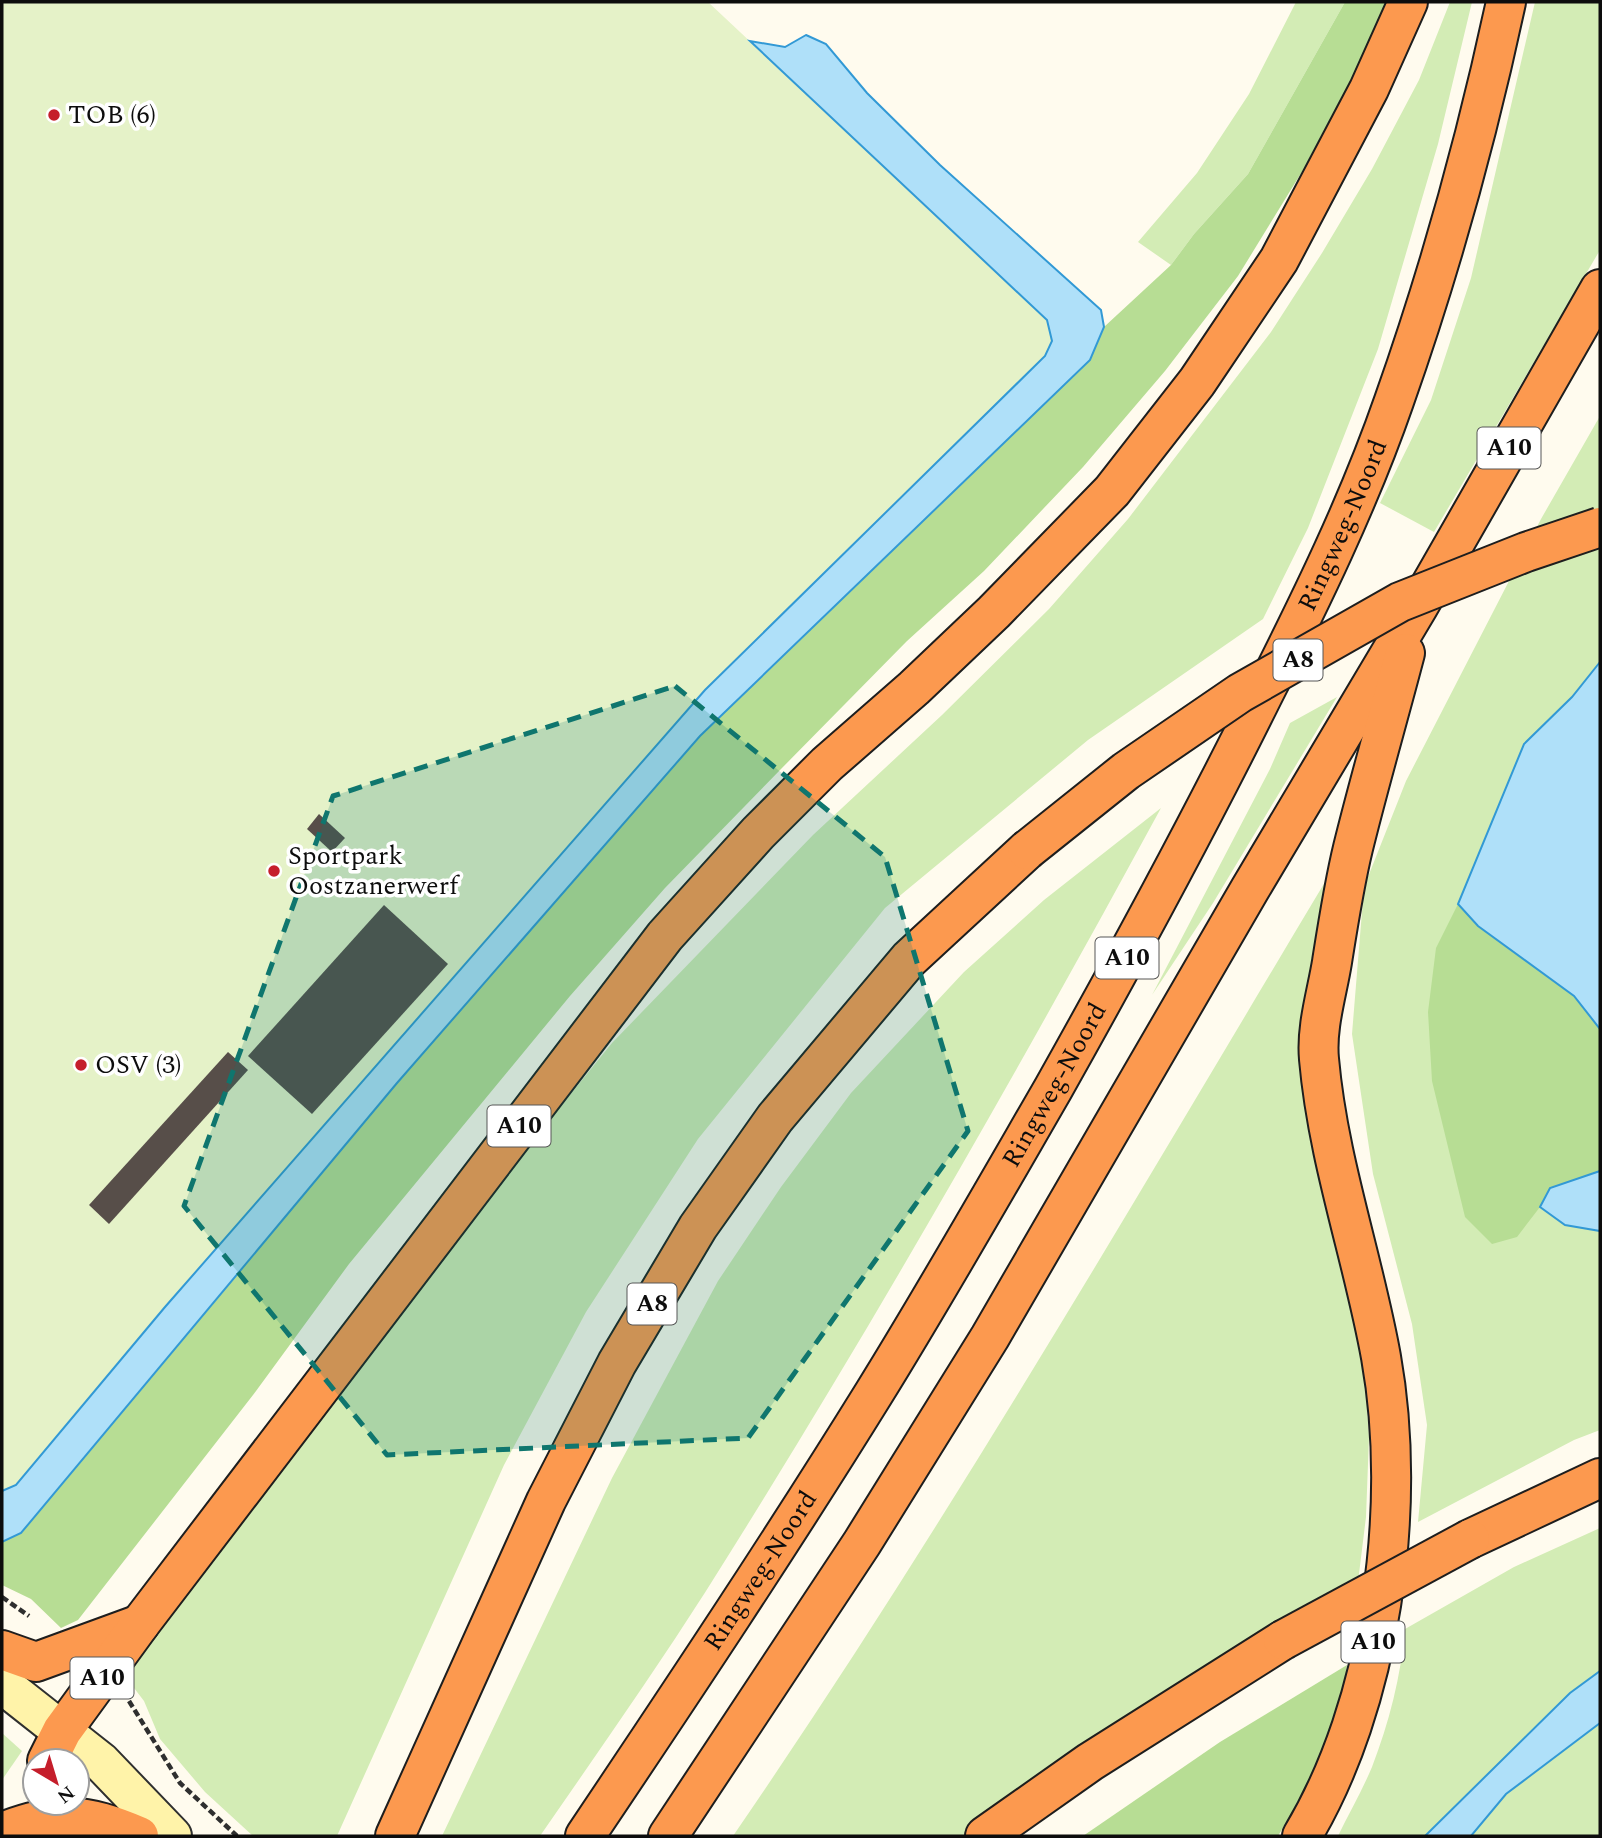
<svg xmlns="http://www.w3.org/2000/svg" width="1602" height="1838" font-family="Spectral,serif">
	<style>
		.green { fill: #d3ecb5 }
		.forest { fill: #b7dd94 }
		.pitch { fill: #e5f2c8 }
		.water { fill: #afe0f9; stroke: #3299d5; stroke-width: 2 }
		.building { fill: #574e49 }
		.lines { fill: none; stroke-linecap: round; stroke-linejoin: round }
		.secondary-casing { stroke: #2f2f2f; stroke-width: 42 }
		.motorway-casing { stroke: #1e1e1e; stroke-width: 42 }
		.path { stroke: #2f2f2f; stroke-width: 4.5; stroke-dasharray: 7 3.5; stroke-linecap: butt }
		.secondary { stroke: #fff3a9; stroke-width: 38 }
		.motorway { stroke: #fc994f; stroke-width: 38 }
		.motorway-bridge-casing { stroke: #1e1e1e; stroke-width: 42; stroke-linecap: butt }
		.motorway-bridge { stroke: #fc994f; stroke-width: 38 }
		.marked { fill: #0f766e; fill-opacity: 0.2; stroke: #0f766e; stroke-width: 5; stroke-dasharray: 14 9; stroke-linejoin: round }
		.poi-dot { fill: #c51e2b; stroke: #fff; stroke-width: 2.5 }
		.labels { text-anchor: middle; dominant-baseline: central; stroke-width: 7; stroke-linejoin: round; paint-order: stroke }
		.shield { fill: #fff; stroke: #565656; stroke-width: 2 }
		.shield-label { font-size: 24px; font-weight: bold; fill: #0d0d0d }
		.poi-label { font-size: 26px; fill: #0d0d0d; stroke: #fff; text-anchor: start }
		.street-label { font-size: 26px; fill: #0d0d0d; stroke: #fff }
	</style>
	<rect width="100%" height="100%" fill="#fffbee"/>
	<g class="green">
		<polygon points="1296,2 1345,2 1248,174 1194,234 1171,265 1138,242 1197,173 1249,94"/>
		<polygon points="1450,2 1472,2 1438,144 1378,349 1308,528 1263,619 1088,740 885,908 698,1139 586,1312 504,1465 337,1836 253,1836 205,1792 160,1739 144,1701 124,1675 505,1175 612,1043 813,835 942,715 1049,609 1128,519 1271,332 1322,253 1372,169 1419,80"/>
		<polygon points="1535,2 1600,2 1600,250 1434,532 1380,503 1431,400 1471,278"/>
		<polygon points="1600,416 1600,662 1572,697 1524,744 1458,904 1600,1029 1600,1171 1550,1188 1565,1225 1600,1231 1600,1430 1574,1440 1418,1522 1427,1425 1412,1324 1373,1174 1352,1034 1364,887 1406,781 1541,519"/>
		<polygon points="1337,697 1213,903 1152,995 1270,769 1290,723"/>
		<path d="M 1161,808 C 1017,1073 867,1336 706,1591 C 653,1674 596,1755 540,1836 L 442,1836 L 612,1478 L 718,1281 L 781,1187 L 851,1093 L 964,972 L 1044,900 Z"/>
		<path d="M 1325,882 L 1314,955 L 1309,1020 L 1365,1372 L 1369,1437 L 1366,1517 L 1358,1582 L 973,1836 L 733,1836 C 945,1527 1133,1203 1325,882 Z"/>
		<path d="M 1600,1528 L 1600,1836 L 1338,1836 C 1349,1813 1362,1791 1372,1767 C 1389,1723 1401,1676 1405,1629 L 1514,1567 Z"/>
		<polygon points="2,1733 22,1751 2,1780"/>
	</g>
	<g class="forest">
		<polygon points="1345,2 1386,2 1353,76 1303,170 1238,276 1165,371 1083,467 984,571 907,641 781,769 665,888 570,996 349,1264 253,1395 78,1620 61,1628 31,1599 2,1585 2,1542 21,1533 397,1083 700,736 1090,360 1104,327 1171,265 1194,234 1248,174"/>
		<polygon points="1458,904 1478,926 1574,996 1600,1029 1600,1171 1550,1188 1540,1207 1517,1237 1492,1244 1465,1217 1432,1081 1428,1012 1436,948"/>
		<polygon points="1347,1665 1343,1695 1323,1762 1278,1836 1083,1836 1220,1742"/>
	</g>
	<polygon class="pitch" points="2,2 708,2 1047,320 1052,341 1045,356 705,690 165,1307 16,1485 2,1491"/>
	<g class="water">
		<polygon points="806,35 826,44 867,93 940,165 1101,310 1104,327 1090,360 700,736 397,1083 21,1533 2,1542 2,1491 16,1485 165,1307 705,690 1045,356 1052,341 1047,320 750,41 785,47"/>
		<polygon points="1600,662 1600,1029 1574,996 1478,926 1458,904 1524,744 1572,697"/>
		<polygon points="1600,1171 1600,1231 1565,1225 1540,1207 1550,1188"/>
		<polygon points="1600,1671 1600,1723 1506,1794 1471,1836 1425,1836 1570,1693"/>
	</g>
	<g class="building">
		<polygon points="319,814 345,838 332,852 307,829"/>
		<polygon points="384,905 448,964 312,1114 248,1056"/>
		<polygon points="228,1052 248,1070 109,1224 89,1205"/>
	</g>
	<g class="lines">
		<defs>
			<polyline id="secondary" points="2,1684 101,1762 172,1836"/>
			<g id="motorway">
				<polyline points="1470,1539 1600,1478"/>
				<polyline points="2,1650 36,1662 140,1624"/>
				<polyline points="47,1761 62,1731 140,1624 665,936 758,833 827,764 914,688 994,612 1112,491 1197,382 1279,260 1369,89 1408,2"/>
				<path d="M 2,1832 C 58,1810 84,1813 139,1836"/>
				<polyline points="395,1836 546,1501 617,1363 698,1227 775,1118 909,959 1027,850"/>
				<path id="s1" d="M 585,1836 C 683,1690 781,1543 874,1393 C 936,1293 994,1191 1053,1089 C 1126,959 1197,828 1263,695 C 1311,600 1359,502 1394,401 C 1440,271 1477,137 1506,2"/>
				<polyline points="668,1836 862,1543 990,1337 1250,889 1418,607 1600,289"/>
				<polyline points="985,1836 1090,1762 1283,1640"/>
				<path d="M 1302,1836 C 1381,1704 1408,1508 1381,1357 C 1363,1257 1328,1161 1319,1059 C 1316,1027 1327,993 1332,962 C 1338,924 1344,885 1353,848 C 1369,783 1388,718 1405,653"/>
			</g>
		</defs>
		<use href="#secondary" class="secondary-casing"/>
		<use href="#motorway" class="motorway-casing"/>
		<g class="path">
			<polyline points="2,1597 29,1616"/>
			<polyline points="129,1701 180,1783 237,1836"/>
		</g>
		<use href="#secondary" class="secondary"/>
		<use href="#motorway" class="motorway"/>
		<defs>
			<g id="motorway-bridge">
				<polyline points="1027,850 1126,771 1240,693 1400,602 1526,552 1600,527"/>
				<polyline points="1283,1640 1470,1539"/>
			</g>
		</defs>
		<use href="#motorway-bridge" class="motorway-bridge-casing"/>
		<use href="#motorway-bridge" class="motorway-bridge"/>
	</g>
	<path class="marked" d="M 675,686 L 885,857 L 968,1131 L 748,1438 L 387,1455 L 184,1206 L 333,796 Z"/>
	<g class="poi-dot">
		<circle cx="54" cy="115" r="7"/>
		<circle cx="274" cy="871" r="7"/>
		<circle cx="81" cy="1065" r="7"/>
	</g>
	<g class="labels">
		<g class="shield">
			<rect x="1477.5" y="427.5" width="63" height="41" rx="5"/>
			<rect x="1273.5" y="639.5" width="49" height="41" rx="5"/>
			<rect x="1095.5" y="937.5" width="63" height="41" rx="5"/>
			<rect x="487.5" y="1105.5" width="63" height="41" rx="5"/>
			<rect x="627.5" y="1283.5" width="49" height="41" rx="5"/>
			<rect x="1341.5" y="1621.5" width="63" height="41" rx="5"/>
			<rect x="70.5" y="1657.5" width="63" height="41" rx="5"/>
		</g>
		<g class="shield-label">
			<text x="1509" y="448">A10</text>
			<text x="1298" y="660">A8</text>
			<text x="1127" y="958">A10</text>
			<text x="519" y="1126">A10</text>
			<text x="652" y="1304">A8</text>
			<text x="1373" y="1642">A10</text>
			<text x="102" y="1678">A10</text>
		</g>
		<g class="poi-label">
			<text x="68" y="115">TOB (6)</text>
			<text x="288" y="856">Sportpark<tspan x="288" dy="30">Oostzanerwerf</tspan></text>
			<text x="95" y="1065">OSV (3)</text>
		</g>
		<g class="street-label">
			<text stroke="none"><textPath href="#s1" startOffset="1516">Ringweg-Noord</textPath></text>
			<text stroke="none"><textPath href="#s1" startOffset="886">Ringweg-Noord</textPath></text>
			<text stroke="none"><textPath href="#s1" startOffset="318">Ringweg-Noord</textPath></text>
		</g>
	</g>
	<rect width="1602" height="1838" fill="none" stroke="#0d0d0d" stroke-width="7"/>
	<g transform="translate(56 1782) rotate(142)"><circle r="33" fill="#ffffff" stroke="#9e9e9e" stroke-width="2"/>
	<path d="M0-5L12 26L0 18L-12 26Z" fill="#c51e2b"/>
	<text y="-10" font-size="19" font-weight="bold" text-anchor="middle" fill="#0d0d0d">N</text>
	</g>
</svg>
